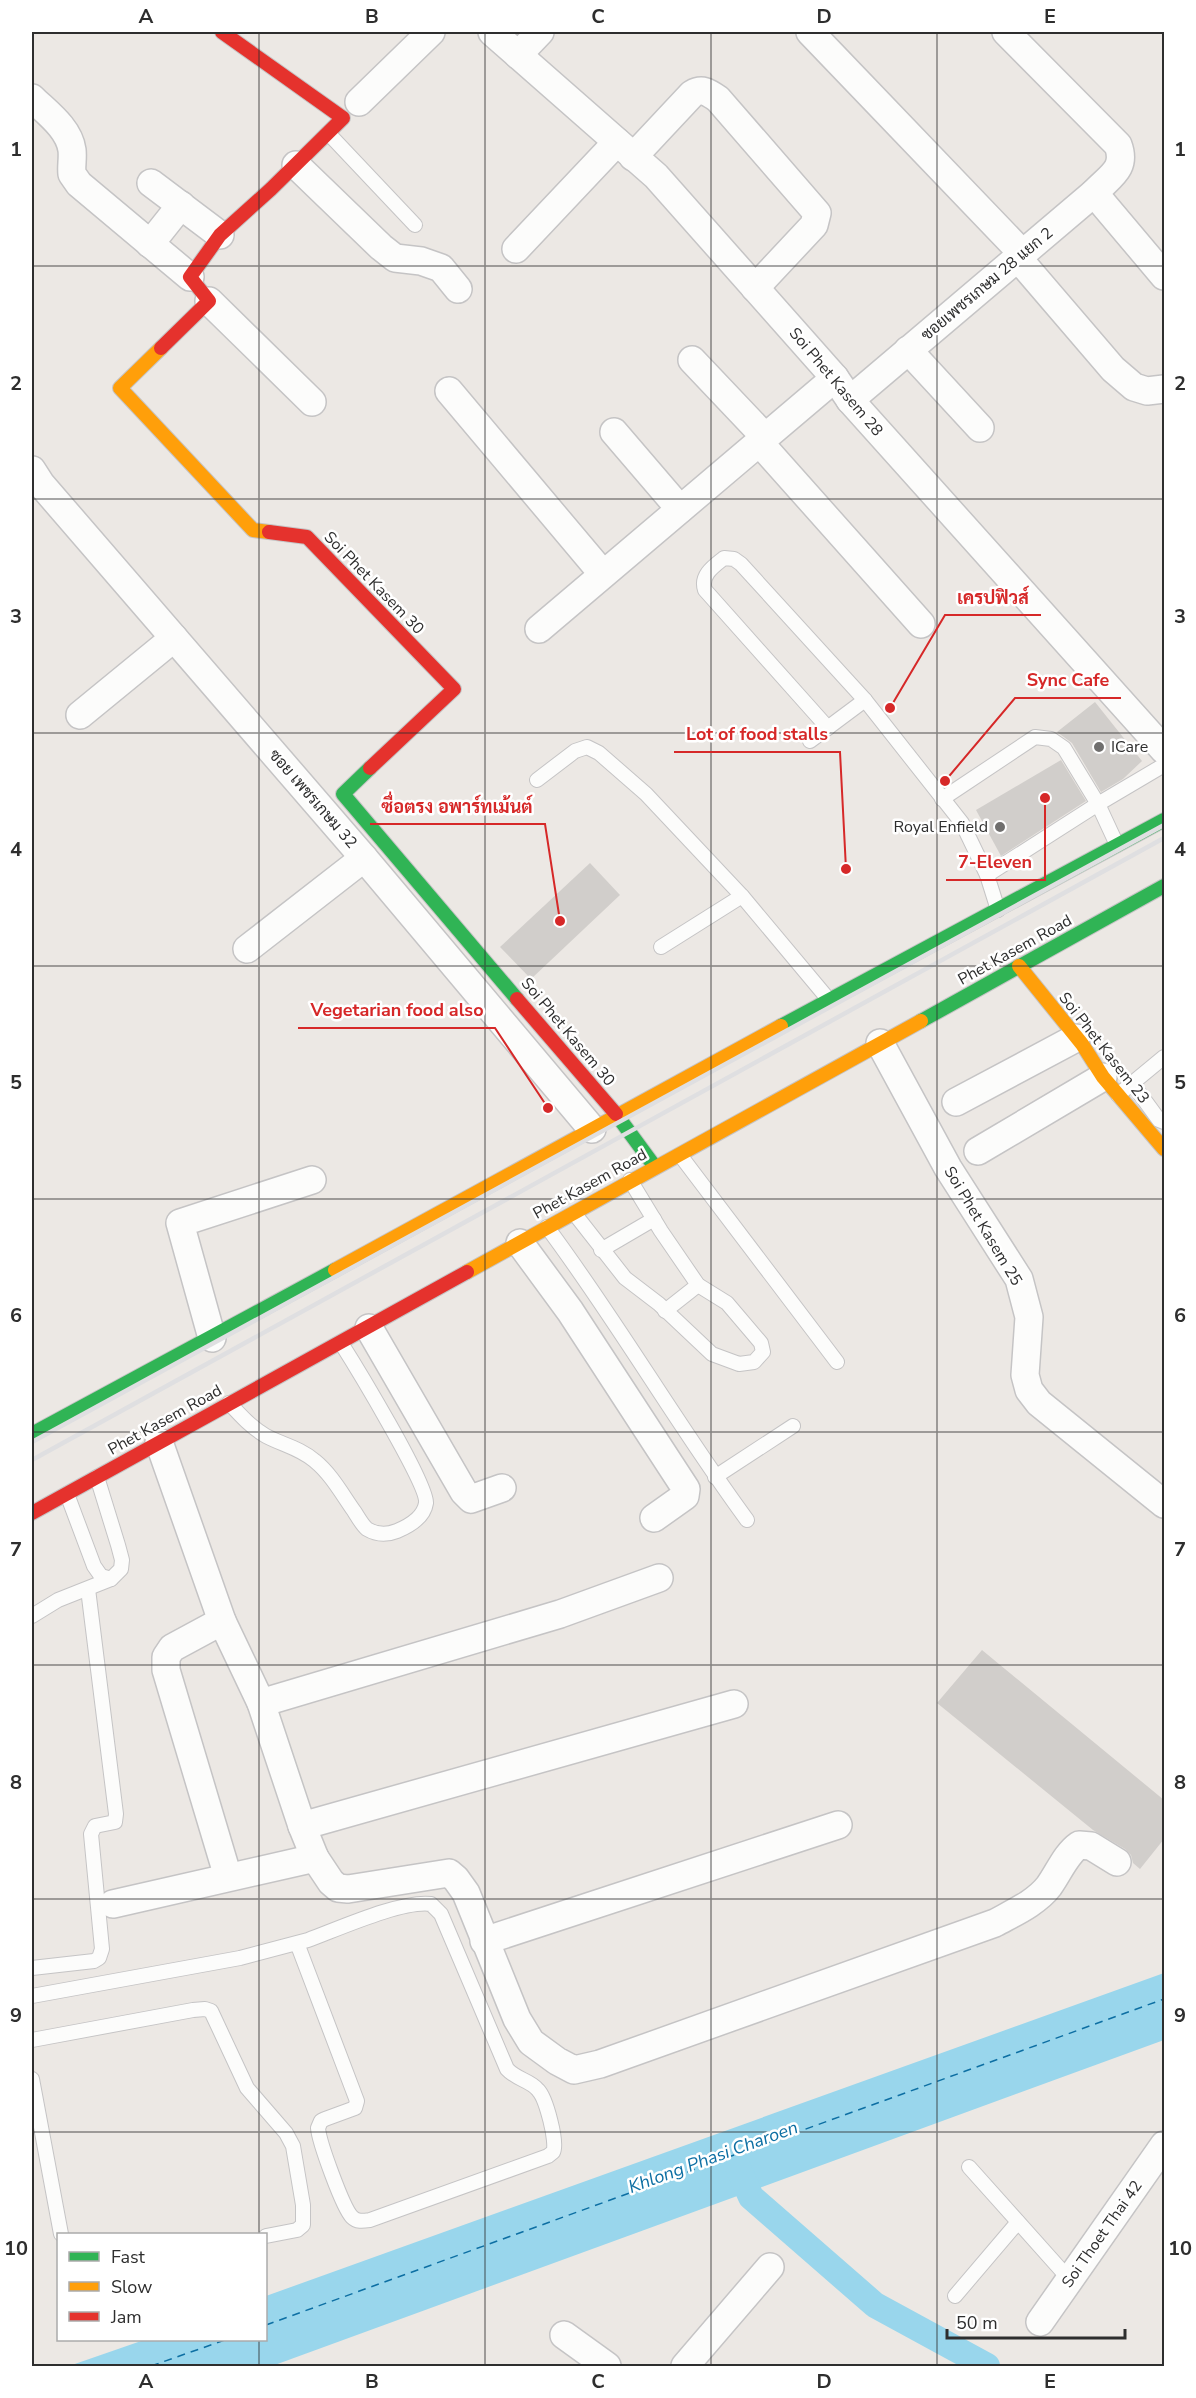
<svg xmlns="http://www.w3.org/2000/svg" width="1196" height="2398" font-family="'Nunito Sans',Sarabun,sans-serif">
	<style>
		.water { fill: #99d6ec }
		.lines { fill: none; stroke-linecap: round; stroke-linejoin: round }
		.canal { stroke: #99d6ec; stroke-width: 26 }
		.ferry { stroke: #0d6fa3; stroke-width: 1.5; stroke-dasharray: 8 6; stroke-linecap: butt }
		.building { fill: #d1cecb }
		.lane-casing { stroke: #c5c4c5; stroke-width: 16 }
		.street-casing { stroke: #c5c4c5; stroke-width: 30 }
		.fast-casing { stroke: #c5c4c5; stroke-width: 16 }
		.slow-casing { stroke: #c5c4c5; stroke-width: 16 }
		.jam-casing { stroke: #c5c4c5; stroke-width: 16 }
		.lane { stroke: #fcfcfb; stroke-width: 14 }
		.street { stroke: #fcfcfb; stroke-width: 27 }
		.fast { stroke: #30b455; stroke-width: 14 }
		.slow { stroke: #ff9f0a; stroke-width: 14 }
		.jam { stroke: #e5322d; stroke-width: 14 }
		.rail { stroke: #dfdfe1; stroke-width: 4.5 }
		.grid { fill: none; stroke: #2e2e2e; stroke-width: 1.5; stroke-opacity: 0.55 }
		.poi-dot { fill: #706f6e; stroke: #fff; stroke-width: 2 }
		.labels { text-anchor: middle; dominant-baseline: central; stroke-width: 5; stroke-linejoin: round; paint-order: stroke }
		.street-label { font-size: 16px; fill: #2e2e2e; stroke: #fff }
		.poi-label { font-size: 16px; fill: #2e2e2e; stroke: #fff; text-anchor: start }
		.water-label { font-size: 18px; font-style: italic; fill: #0d6fa3; stroke: #fff }
		.leader { fill: none; stroke: #d62828; stroke-width: 2 }
		.callout-dot { fill: #d62828; stroke: #fff; stroke-width: 2 }
		.callout-label { font-size: 18px; text-anchor: middle; font-weight: bold; fill: #d62828; stroke: #fff; stroke-width: 5; stroke-linejoin: round; paint-order: stroke }
		.neatline { fill: none; stroke: #2e2e2e; stroke-width: 2 }
		.grid-label { font-size: 20px; text-anchor: middle; font-weight: bold; fill: #2e2e2e }
	</style>
	<rect width="100%" height="100%" fill="#ece8e4"/>
	<polygon class="water" points="1164,1973 1164,2040 272,2366 69,2366 144,2340 266,2340 266,2296"/>
	<g class="lines">
		<polyline class="canal" points="735,2161 751,2197 875,2305 987,2366"/>
		<g class="ferry">
			<polyline points="266,2325 1164,1999"/>
			<polyline points="151,2366 225,2340"/>
		</g>
	</g>
	<g class="building">
		<polygon points="1095,702 1142,761 1123,779 1101,792 1072,743 1057,732"/>
		<polygon points="1061,760 1086,801 1001,856 976,810"/>
		<polygon points="590,863 620,895 531,979 500,947"/>
		<polygon points="982,1650 1164,1800 1164,1839 1140,1869 1133,1863 1131,1855 1125,1849 1093,1830 937,1703"/>
	</g>
	<g class="lines">
		<defs>
			<g id="lane">
				<polyline points="328,133 415,225"/>
				<path d="M 828,728 L 705,590 C 700,575 714,566 724,558 L 734,559 L 741,564 L 865,700 L 962,823 L 987,875 L 998,910"/>
				<polyline points="810,741 865,700"/>
				<polyline points="537,780 575,751 587,747 599,753 646,794 742,896 829,1000"/>
				<polyline points="942,799 1035,737 1051,739 1064,748 1098,804 1117,845"/>
				<polyline points="987,875 1098,804 1164,765"/>
				<polyline points="661,947 742,896"/>
				<polyline points="1132,1083 1159,1120 1164,1122"/>
				<polyline points="1118,1095 1164,1057"/>
				<polyline points="680,1155 837,1362"/>
				<polyline points="574,1213 625,1278 659,1304 712,1354 739,1364 754,1362 763,1352 761,1343 727,1303 698,1285 661,1231 630,1180"/>
				<path d="M 547,1227 C 618,1322 677,1425 747,1520"/>
				<polyline points="601,1250 654,1219"/>
				<polyline points="665,1311 698,1285"/>
				<path d="M 229,1403 C 241,1416 251,1427 266,1436 C 283,1445 300,1448 315,1461 C 331,1474 342,1494 354,1511 C 358,1517 362,1525 367,1529 C 377,1535 387,1535 397,1531 C 409,1526 424,1517 426,1503 C 428,1485 355,1365 341,1343"/>
				<polyline points="715,1477 793,1426"/>
				<polyline points="67,1494 94,1566 101,1576 111,1579"/>
				<polyline points="32,1616 58,1600 111,1579 121,1569 122,1560 118,1545 97,1477"/>
				<polyline points="32,1968 94,1961 99,1958 102,1949 91,1834 95,1826 115,1822 116,1814 88,1589"/>
				<path d="M 32,1996 L 240,1958 L 308,1940 C 338,1929 402,1900 431,1904 L 441,1914 L 507,2069 C 517,2080 530,2080 538,2090 C 546,2098 558,2143 553,2152 L 548,2156 L 370,2220 C 363,2221 357,2222 352,2217 C 343,2208 319,2142 318,2128 L 321,2121 L 325,2119 L 355,2108 L 357,2101 L 297,1943"/>
				<polyline points="32,2040 193,2010 205,2009 211,2011 247,2088 286,2133 293,2146 303,2205 303,2225 297,2230 266,2236"/>
				<polyline points="32,2079 61,2234"/>
				<polyline points="969,2167 1070,2280"/>
				<polyline points="955,2296 1018,2222"/>
			</g>
			<g id="street">
				<polyline points="492,32 656,176 835,378 850,400 1164,750"/>
				<polyline points="810,32 1022,253"/>
				<polyline points="518,55 540,32"/>
				<path d="M 32,98 C 46,112 69,128 72,150 C 73,158 71,167 72,174 L 79,184 L 190,277"/>
				<polyline points="359,102 431,32"/>
				<path d="M 633,157 L 692,94 C 702,88 708,92 718,99 L 817,213 L 814,225 L 755,288"/>
				<polyline points="296,165 381,247 395,258 421,261 441,268 458,289"/>
				<polyline points="151,183 220,235"/>
				<polyline points="1094,193 1164,276"/>
				<polyline points="150,244 181,205"/>
				<polyline points="516,249 617,142"/>
				<polyline points="1017,257 1113,369 1134,387 1147,391 1164,389"/>
				<polyline points="209,301 312,402"/>
				<polyline points="908,350 980,428"/>
				<polyline points="692,360 765,437"/>
				<polyline points="449,391 603,574"/>
				<path d="M 850,400 L 1094,193 C 1110,176 1127,169 1118,145 L 1006,32"/>
				<polyline points="614,432 680,509"/>
				<polyline points="759,442 921,624"/>
				<polyline points="32,470 41,484 364,858 592,1129"/>
				<polyline points="539,629 835,378"/>
				<polyline points="80,715 174,638"/>
				<polyline points="247,949 364,858"/>
				<polyline points="880,1043 948,1168 1019,1279 1029,1317 1025,1375 1029,1390 1039,1403 1164,1504"/>
				<polyline points="956,1102 1076,1038"/>
				<polyline points="978,1151 1103,1077"/>
				<polyline points="520,1243 570,1311 686,1489 685,1496 654,1518"/>
				<polyline points="369,1328 464,1492 471,1499 502,1488"/>
				<polyline points="212,1338 180,1223 312,1180"/>
				<path d="M 159,1442 L 222,1621 L 261,1703 L 302,1826 L 315,1858 L 331,1882 L 338,1888 L 348,1889 L 449,1873 L 456,1879 L 466,1893 L 517,2019 L 531,2042 L 557,2061 L 574,2070 L 600,2064 L 995,1923 C 1013,1913 1036,1903 1049,1886 C 1059,1872 1066,1854 1079,1845 L 1091,1846 L 1117,1862"/>
				<polyline points="222,1621 172,1648 166,1657 166,1670 228,1877"/>
				<polyline points="261,1703 560,1614 659,1578"/>
				<polyline points="302,1826 734,1704"/>
				<polyline points="113,1904 315,1858"/>
				<polyline points="484,1941 838,1825"/>
				<polyline points="1040,2322 1164,2145"/>
				<polyline points="564,2335 607,2366"/>
				<polyline points="685,2366 770,2267"/>
			</g>
			<g id="fast">
				<polyline points="370,768 343,794 517,999"/>
				<polyline points="921,1021 1164,886"/>
				<polyline points="781,1026 1164,820"/>
				<polyline points="616,1114 655,1167"/>
				<polyline points="32,1434 335,1270"/>
			</g>
			<g id="slow">
				<polyline points="161,348 120,388 253,530 269,532"/>
				<polyline points="1019,966 1082,1044 1103,1077 1164,1149"/>
				<polyline points="335,1270 781,1026"/>
				<polyline points="467,1272 921,1021"/>
			</g>
			<g id="jam">
				<polyline points="161,348 209,301 190,277 220,235 271,189 343,118 222,32"/>
				<polyline points="269,532 307,537 454,689 370,768"/>
				<polyline points="517,999 616,1114"/>
				<polyline points="32,1513 467,1272"/>
			</g>
		</defs>
		<use href="#lane" class="lane-casing"/>
		<use href="#street" class="street-casing"/>
		<use href="#fast" class="fast-casing"/>
		<use href="#slow" class="slow-casing"/>
		<use href="#jam" class="jam-casing"/>
		<use href="#lane" class="lane"/>
		<use href="#street" class="street"/>
		<use href="#fast" class="fast"/>
		<use href="#slow" class="slow"/>
		<use href="#jam" class="jam"/>
		<g class="rail">
			<polyline points="32,1442 1164,825"/>
			<polyline points="32,1460 1164,838"/>
		</g>
	</g>
	<path class="grid" d="M 259,32 L 259,2234M 485,32 L 485,2366M 711,32 L 711,2366M 937,32 L 937,2366M 32,266 L 1164,266M 32,499 L 1164,499M 32,733 L 1164,733M 32,966 L 1164,966M 32,1199 L 1164,1199M 32,1432 L 1164,1432M 32,1665 L 1164,1665M 32,1899 L 1164,1899M 32,2132 L 1164,2132M 259,2340 L 259,2366"/>
	<g class="poi-dot">
		<circle cx="1099" cy="747" r="6"/>
		<circle cx="1000" cy="827" r="6"/>
	</g>
	<g class="labels">
		<g class="street-label">
			<text transform="translate(987 284) rotate(-40)">ซอยเพชรเกษม 28 แยก 2</text>
			<text transform="translate(836 382) rotate(50)">Soi Phet Kasem 28</text>
			<text transform="translate(374 583) rotate(46)">Soi Phet Kasem 30</text>
			<text transform="translate(313 799) rotate(49)">ซอย เพชรเกษม 32</text>
			<text transform="translate(1015 950) rotate(-29)">Phet Kasem Road</text>
			<text transform="translate(568 1032) rotate(50)">Soi Phet Kasem 30</text>
			<text transform="translate(1104 1048) rotate(52)">Soi Phet Kasem 23</text>
			<text transform="translate(590 1184) rotate(-29)">Phet Kasem Road</text>
			<text transform="translate(983 1226) rotate(59)">Soi Phet Kasem 25</text>
			<text transform="translate(165 1420) rotate(-29)">Phet Kasem Road</text>
			<text transform="translate(1102 2234) rotate(-55)">Soi Thoet Thai 42</text>
		</g>
		<g class="poi-label">
			<text x="1111" y="747">ICare</text>
			<text x="988" y="827" text-anchor="end">Royal Enfield</text>
		</g>
		<g class="water-label">
			<text transform="translate(713 2157) rotate(-20)">Khlong Phasi Charoen</text>
		</g>
	</g>
	<path class="leader" d="M890 708L945 615H1041M945 781L1015 698H1121M846 869L840 752H674M560 921L545 824H370M1045 798L1045 880H946M548 1108L495 1028H298"/>
	<g class="callout-dot">
		<circle cx="890" cy="708" r="6"/>
		<circle cx="945" cy="781" r="6"/>
		<circle cx="846" cy="869" r="6"/>
		<circle cx="560" cy="921" r="6"/>
		<circle cx="1045" cy="798" r="6"/>
		<circle cx="548" cy="1108" r="6"/>
	</g>
	<g class="callout-label">
		<text x="993" y="604">เครปฟิวส์</text>
		<text x="1068" y="686">Sync Cafe</text>
		<text x="757" y="740">Lot of food stalls</text>
		<text x="457" y="813">ซื่อตรง อพาร์ทเม้นต์</text>
		<text x="995" y="868">7-Eleven</text>
		<text x="397" y="1016">Vegetarian food also</text>
	</g>
	<rect width="1196" height="2398" fill="none" stroke="#ffffff" stroke-width="66"/>
	<rect x="57" y="2233" width="210" height="108" fill="#ffffff" stroke="#ababab" stroke-width="1.5"/>
	<rect x="69" y="2252" width="30" height="9" fill="#30b455" stroke="#ababab" stroke-width="1.5"/>
	<text x="111" y="2263" font-size="18" fill="#2e2e2e">Fast</text>
	<rect x="69" y="2282" width="30" height="9" fill="#ff9f0a" stroke="#ababab" stroke-width="1.5"/>
	<text x="111" y="2293" font-size="18" fill="#2e2e2e">Slow</text>
	<rect x="69" y="2312" width="30" height="9" fill="#e5322d" stroke="#ababab" stroke-width="1.5"/>
	<text x="111" y="2323" font-size="18" fill="#2e2e2e">Jam</text>
	<path d="M947 2329v9h178v-9" fill="none" stroke="#2e2e2e" stroke-width="3"/>
	<text x="956" y="2329" font-size="18" fill="#2e2e2e" stroke="#ffffff" stroke-width="4.5" paint-order="stroke">50 m</text>
	<rect x="33" y="33" width="1130" height="2332" class="neatline"/>
	<g class="grid-label">
		<text x="146" y="23">A</text>
		<text x="372" y="23">B</text>
		<text x="598" y="23">C</text>
		<text x="824" y="23">D</text>
		<text x="1050" y="23">E</text>
		<text x="16" y="156">1</text>
		<text x="1180" y="156">1</text>
		<text x="16" y="390">2</text>
		<text x="1180" y="390">2</text>
		<text x="16" y="623">3</text>
		<text x="1180" y="623">3</text>
		<text x="16" y="856">4</text>
		<text x="1180" y="856">4</text>
		<text x="16" y="1089">5</text>
		<text x="1180" y="1089">5</text>
		<text x="16" y="1322">6</text>
		<text x="1180" y="1322">6</text>
		<text x="16" y="1556">7</text>
		<text x="1180" y="1556">7</text>
		<text x="16" y="1789">8</text>
		<text x="1180" y="1789">8</text>
		<text x="16" y="2022">9</text>
		<text x="1180" y="2022">9</text>
		<text x="16" y="2255">10</text>
		<text x="1180" y="2255">10</text>
		<text x="146" y="2388">A</text>
		<text x="372" y="2388">B</text>
		<text x="598" y="2388">C</text>
		<text x="824" y="2388">D</text>
		<text x="1050" y="2388">E</text>
	</g>
</svg>
